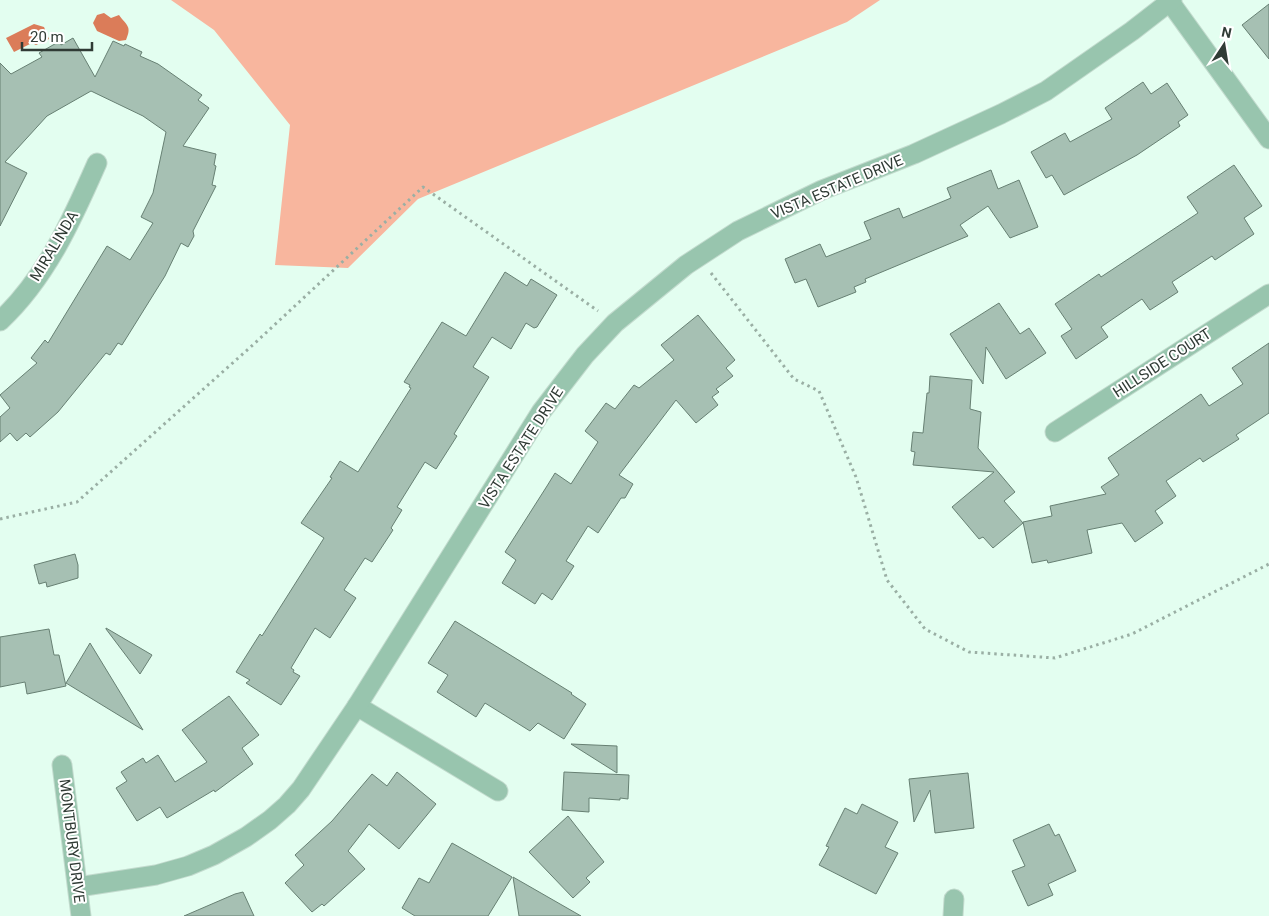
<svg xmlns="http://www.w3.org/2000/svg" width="1269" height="916" font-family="Roboto,sans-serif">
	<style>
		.green { fill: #f8b69e }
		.water { fill: #db7c59 }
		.building { fill: #a6c0b3; stroke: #678073 }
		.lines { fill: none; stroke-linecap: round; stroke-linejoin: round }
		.street-casing { stroke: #c3dbce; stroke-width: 21 }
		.path { stroke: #9aafa4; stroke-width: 3; stroke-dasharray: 2.5 4; stroke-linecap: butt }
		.street { stroke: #98c5ae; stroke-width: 19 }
		.labels { text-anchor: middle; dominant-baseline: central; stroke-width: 4; stroke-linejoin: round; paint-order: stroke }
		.street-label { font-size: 15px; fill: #303b35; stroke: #fff }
	</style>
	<rect width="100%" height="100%" fill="#e3fef0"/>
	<polygon class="green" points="171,0 880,0 847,22 418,199 348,268 275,265 290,125 214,30"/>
	<g class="water">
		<path d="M 104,13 L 111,18 L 119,15 C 127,26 132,26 126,40 L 119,41 L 97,31 L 93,23 L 97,15 Z"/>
		<polygon points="34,24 44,27 49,39 36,45 32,43 14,52 6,38"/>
	</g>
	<g class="building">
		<polygon points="1269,4 1269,59 1242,25"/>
		<polygon points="73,38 95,77 113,41 124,46 125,44 142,52 140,56 158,64 202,95 198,100 209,108 183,146 216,154 214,165 216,166 212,185 216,186 193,231 194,236 188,247 181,243 165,276 122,345 118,343 110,355 106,353 58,412 30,437 26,433 17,441 10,433 0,442 0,417 10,408 0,395 37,363 31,358 45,340 48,343 107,246 130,260 153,223 141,217 153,193 166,132 143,116 91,91 47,116 5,162 27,173 0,226 0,63 11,74 42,57 39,53 60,41 61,45"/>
		<polygon points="1143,82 1151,94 1167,83 1188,115 1178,122 1180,126 1137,155 1064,195 1052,175 1046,178 1031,152 1065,133 1070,142 1112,119 1105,108"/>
		<polygon points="1234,165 1262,206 1244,218 1254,234 1215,260 1212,256 1172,282 1178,292 1150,310 1142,299 1101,327 1108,337 1076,359 1061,336 1072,329 1055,304 1099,274 1101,277 1198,213 1187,197"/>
		<polygon points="991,170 998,189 1019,180 1038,227 1010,238 988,206 960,225 968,236 865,279 866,282 854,287 856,292 818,307 806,279 795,283 785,259 820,244 826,257 871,239 864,222 899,208 903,218 951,198 947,188"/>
		<polygon points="505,272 527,286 531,279 557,295 537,327 534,328 526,323 511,349 492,337 473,367 489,377 454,434 457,436 436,469 425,462 397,507 402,510 391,528 393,530 372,562 365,558 344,590 356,598 330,638 315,628 291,668 294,670 293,672 300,676 281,705 246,683 250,680 236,672 260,634 262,636 324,538 301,523 332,478 330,477 340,461 358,472 411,388 409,387 410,385 404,382 442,322 466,336"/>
		<polygon points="999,303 1020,334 1029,328 1046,353 1006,379 986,347 983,384 950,334"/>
		<polygon points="698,315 735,360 726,368 733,376 716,389 719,392 712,397 718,405 696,423 676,400 619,475 633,484 625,498 621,498 598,533 588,526 566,561 574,566 552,600 542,593 535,604 502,583 516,560 505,552 547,486 555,473 571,484 598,442 585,431 606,403 615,409 634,385 639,388 674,360 661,345"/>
		<polygon points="1269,343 1269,413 1236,435 1239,439 1203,462 1200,458 1166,481 1176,496 1155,511 1163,523 1135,542 1122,523 1087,530 1092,553 1048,563 1047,560 1032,563 1023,522 1052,516 1050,506 1106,494 1101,487 1119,475 1108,458 1201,394 1209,406 1243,384 1232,368"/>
		<polygon points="930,376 972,380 970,409 981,412 978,448 1015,492 1004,501 1023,523 993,548 983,537 979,539 952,507 994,472 913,465 915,452 911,451 913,432 923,433 927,393 929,393"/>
		<polygon points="75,554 78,565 78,578 47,587 46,582 39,584 34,565"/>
		<polygon points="455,621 572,693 571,694 586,704 564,739 538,723 530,731 485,703 476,717 437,692 448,675 428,663"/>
		<polygon points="106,628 152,655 140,674 106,629"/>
		<polygon points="49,629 54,655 59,655 66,686 27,694 25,682 0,687 0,637"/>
		<polygon points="90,643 143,730 66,683"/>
		<polygon points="229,696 259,735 242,748 253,764 215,792 214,790 167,818 160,807 137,821 116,788 127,781 121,772 143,758 146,763 158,755 175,782 207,762 182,730"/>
		<polygon points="571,744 617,746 617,773"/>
		<polygon points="397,772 436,804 399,849 369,824 348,851 365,869 324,906 322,904 312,912 285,883 304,865 295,855 332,821 372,774 387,786"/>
		<polygon points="564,772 629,775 628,799 620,798 620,800 589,798 589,812 562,810"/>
		<polygon points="968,773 974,828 935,833 930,790 914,822 909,779"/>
		<polygon points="862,804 898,822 885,847 898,853 876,894 819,865 829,847 826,846 845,808 857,814"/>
		<polygon points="568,816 604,862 586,878 590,882 573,898 529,852"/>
		<polygon points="1049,824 1055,836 1059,834 1076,871 1048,884 1053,895 1028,906 1012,871 1025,866 1013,840"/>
		<polygon points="452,843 512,877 488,916 415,916 402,908 419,878 429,883"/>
		<polygon points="513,877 581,916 519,916"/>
		<polygon points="243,892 254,916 184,916 235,894"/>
	</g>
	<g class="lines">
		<defs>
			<g id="street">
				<polyline points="1170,2 1269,139"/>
				<path d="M 0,321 C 46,278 72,220 97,163"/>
				<polyline points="1055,432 1269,294"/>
				<polyline points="357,706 498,791"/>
				<polyline points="62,765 81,916"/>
				<polyline points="78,887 156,875 188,866 214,855 246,837 270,820 287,805 301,789 357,706 541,412 585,355 615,323 686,265 738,231 822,190 914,154 1001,114 1046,91 1132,31 1172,0"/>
				<polyline points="953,916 954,899"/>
			</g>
		</defs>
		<use href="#street" class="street-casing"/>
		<g class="path">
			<polyline points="711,273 794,379 819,391 856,477 887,580 925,629 969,652 1055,658 1132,634 1269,564"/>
			<polyline points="0,519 77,502 255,343 423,187 598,311"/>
		</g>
		<use href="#street" class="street"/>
	</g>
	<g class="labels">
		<g class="street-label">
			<text transform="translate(837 187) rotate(-23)">VISTA ESTATE DRIVE</text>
			<text transform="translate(54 246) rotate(-59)">MIRALINDA</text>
			<text transform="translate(1162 363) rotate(-33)">HILLSIDE COURT</text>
			<text transform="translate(521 448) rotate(-57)">VISTA ESTATE DRIVE</text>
			<text transform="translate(72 841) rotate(83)">MONTBURY DRIVE</text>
		</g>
	</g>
	<g transform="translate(1224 45) rotate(12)" stroke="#ffffff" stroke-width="4" paint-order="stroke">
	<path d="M0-4L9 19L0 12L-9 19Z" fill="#303b35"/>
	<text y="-8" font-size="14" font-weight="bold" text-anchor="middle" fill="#303b35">N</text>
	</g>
	<path d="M22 42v8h70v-8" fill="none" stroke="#303b35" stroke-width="2.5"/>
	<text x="30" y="42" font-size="15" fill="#303b35" stroke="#ffffff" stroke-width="4" paint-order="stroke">20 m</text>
</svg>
